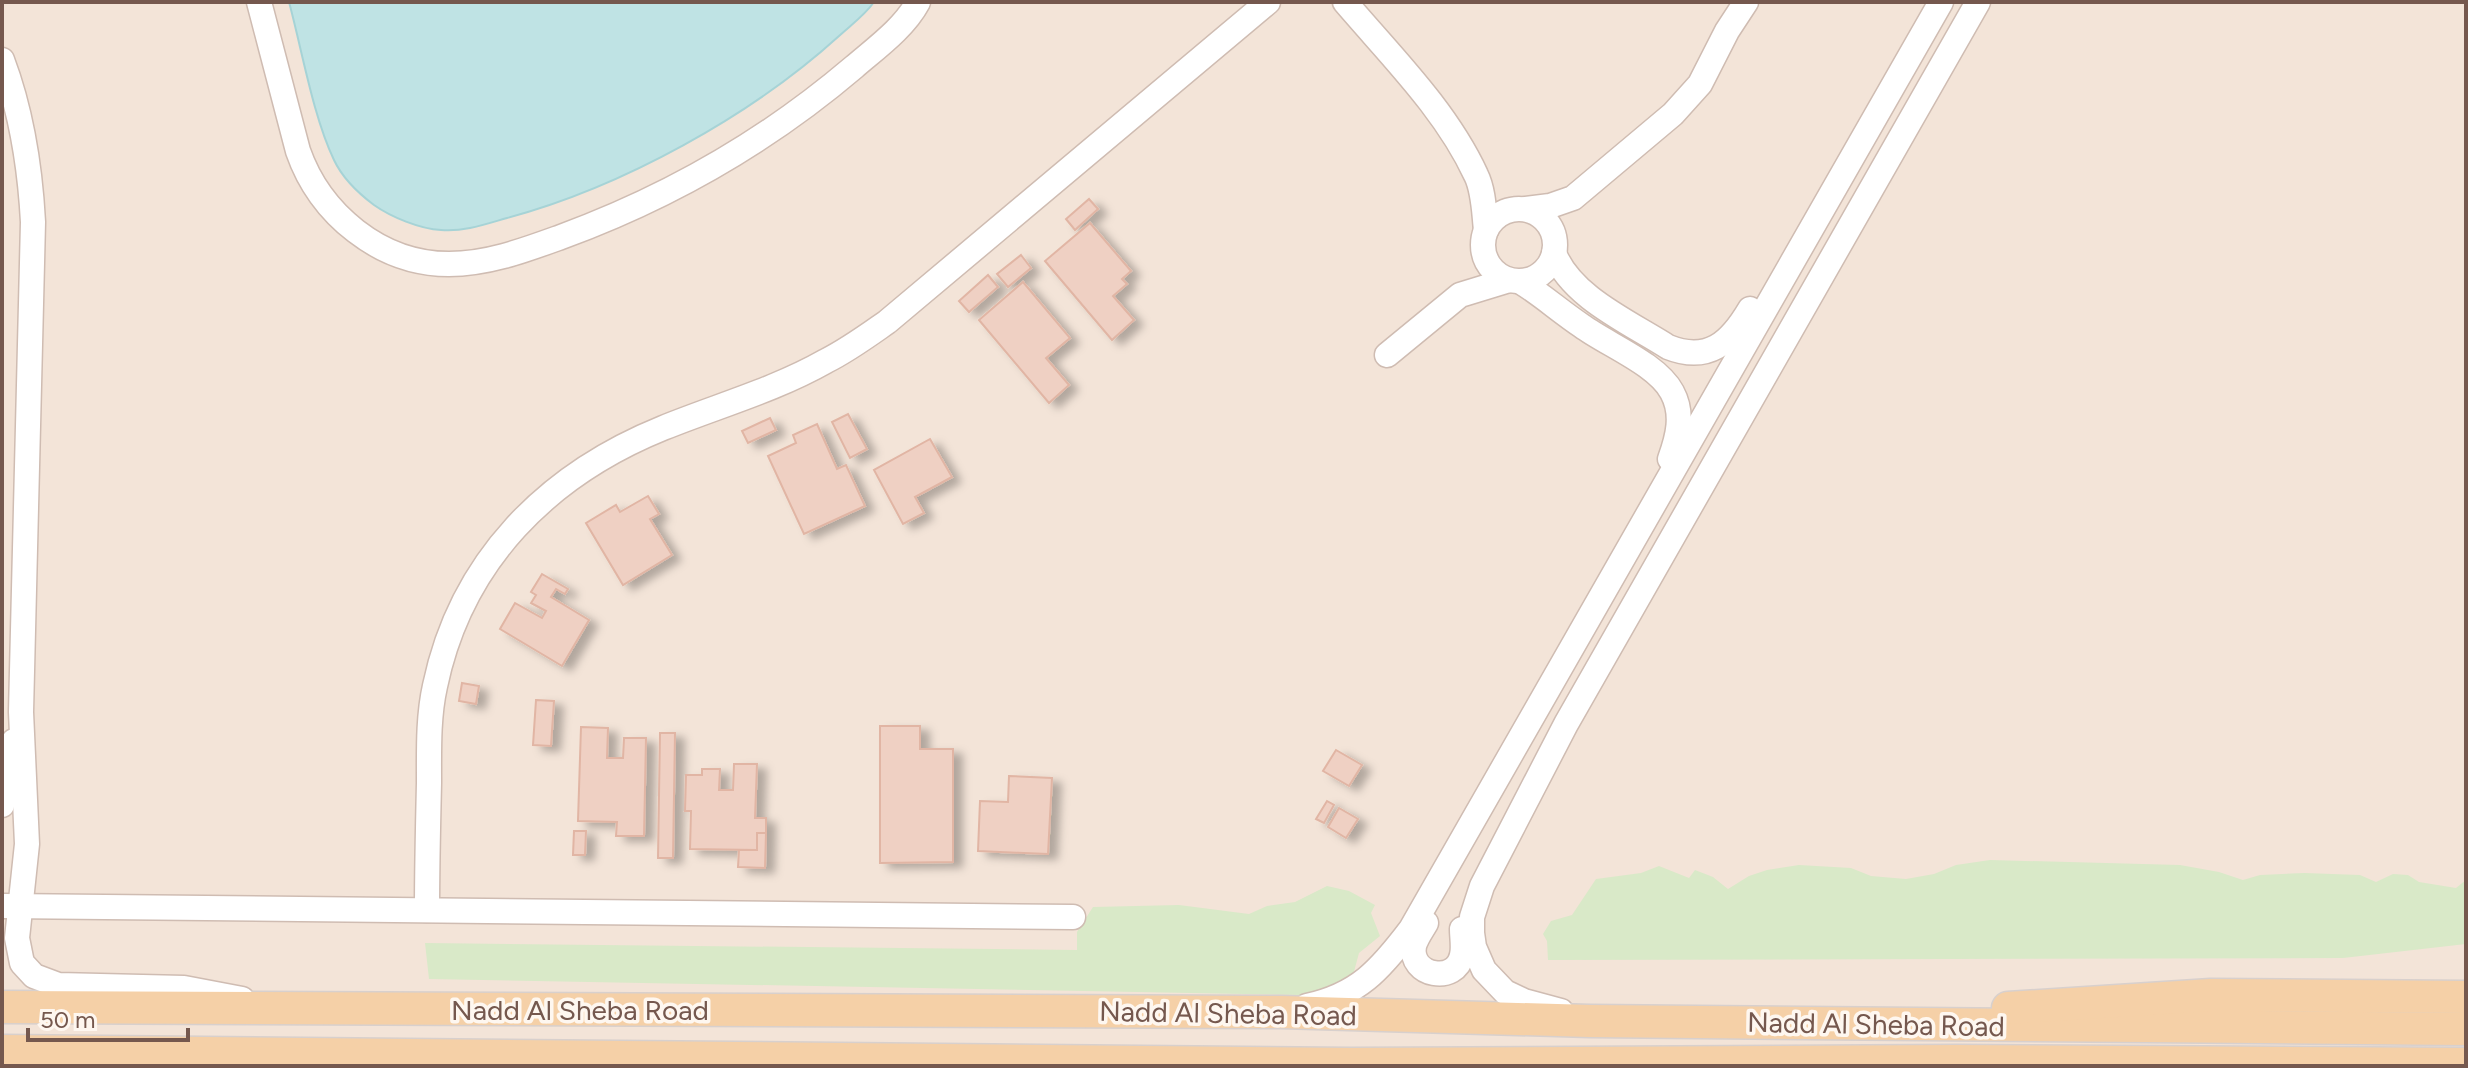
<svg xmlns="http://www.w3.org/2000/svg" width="2468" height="1068" font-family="Figtree,sans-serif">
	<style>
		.residential { fill: #f3e4d8 }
		.green { fill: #d9e9c8 }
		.water { fill: #bfe3e4; stroke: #a6d3d6; stroke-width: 2 }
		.building { fill: #efd0c3; stroke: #e1b5a4; stroke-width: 2; filter: url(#shadow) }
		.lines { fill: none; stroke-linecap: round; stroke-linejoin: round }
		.minor-casing { stroke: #cfbcb2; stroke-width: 27 }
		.major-casing { stroke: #d8d0cd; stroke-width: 35 }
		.minor { stroke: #fff; stroke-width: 24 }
		.major { stroke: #f5d0a7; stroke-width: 32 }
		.labels { text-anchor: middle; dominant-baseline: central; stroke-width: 7; stroke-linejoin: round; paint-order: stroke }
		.street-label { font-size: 28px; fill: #75584e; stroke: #fef7f0 }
	</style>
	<defs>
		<filter id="shadow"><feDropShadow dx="9" dy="5" stdDeviation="4" flood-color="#0004"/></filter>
	</defs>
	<rect width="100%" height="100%" fill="#fbf3ea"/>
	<rect class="residential" x="2" y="2" width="2464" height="1064"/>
	<g class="green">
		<polygon points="1990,860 2180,865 2219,872 2243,880 2260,875 2304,873 2360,875 2376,882 2393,874 2408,875 2419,882 2456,888 2466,880 2466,944 2343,958 1548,960 1547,941 1543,934 1551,921 1572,915 1596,879 1641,873 1659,866 1689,878 1695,870 1713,877 1728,889 1749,876 1767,870 1799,865 1851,868 1871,876 1906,879 1934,874 1956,865"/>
		<polygon points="1327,886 1349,891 1375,905 1371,913 1380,936 1359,953 1352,979 1319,993 1301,995 429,979 425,943 1077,950 1077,932 1093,907 1179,905 1249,914 1267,906 1295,902"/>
	</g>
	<path class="water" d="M 289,2 L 874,2 C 865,15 851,25 839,36 C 751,116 622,187 507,218 C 486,224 464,232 441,230 C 420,229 391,217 374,205 C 358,193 342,177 334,160 C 313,116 302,50 289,2 Z"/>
	<g class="building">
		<polygon points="1089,199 1098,209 1075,230 1066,219"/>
		<polygon points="1090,223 1131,271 1122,279 1127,284 1113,296 1134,320 1112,340 1045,261"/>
		<polygon points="1021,255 1031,268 1008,287 997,274"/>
		<polygon points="988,275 998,287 969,312 959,301"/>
		<polygon points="1023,282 1070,338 1046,358 1069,385 1049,403 979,320"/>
		<polygon points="848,414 867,449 850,458 832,422"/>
		<polygon points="770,418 776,430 748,443 742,431"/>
		<polygon points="817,424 837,469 846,465 865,506 804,534 768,456 796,443 793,435"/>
		<polygon points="930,439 952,477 915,497 924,513 903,524 874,470"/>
		<polygon points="648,496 659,514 650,519 672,555 623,585 586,523 616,505 620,512"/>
		<polygon points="542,574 568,589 565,594 556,589 551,597 589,620 562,666 500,629 515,603 542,618 546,611 531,603 536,595 531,592"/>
		<polygon points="462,683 479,686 476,704 459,701"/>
		<polygon points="536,700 554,701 551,746 533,745"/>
		<polygon points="880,726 920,726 920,749 953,749 953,862 880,863"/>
		<polygon points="581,727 608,728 607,758 623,758 624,738 646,738 644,836 616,836 617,822 578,821"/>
		<polygon points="660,733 675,733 673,858 658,858"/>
		<polygon points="1336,750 1362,765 1349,786 1323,771"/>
		<polygon points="734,764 757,764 755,818 766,818 766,833 757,833 757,850 690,849 691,811 685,811 686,775 702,775 702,769 720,769 719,790 733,790"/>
		<polygon points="1009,776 1052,778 1048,854 978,851 980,801 1008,802"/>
		<polygon points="1327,801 1334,805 1324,823 1316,819"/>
		<polygon points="1339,808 1358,819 1346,838 1328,827"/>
		<polygon points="574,831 586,831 585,855 573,855"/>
		<polygon points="757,833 766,833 765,868 738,867 739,850 757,850"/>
	</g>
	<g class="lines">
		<defs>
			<g id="minor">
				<path d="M 259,2 L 298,151 C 320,214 380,264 449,264 C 488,264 525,250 561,237 C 670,197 766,142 854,67 C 876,48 904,28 918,2"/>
				<path d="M 1345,2 C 1391,56 1446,110 1476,175 C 1484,191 1484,213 1486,230"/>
				<path d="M 2,60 C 22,113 30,166 33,222 L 21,712 L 27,844 L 17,938 L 22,963 L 34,976 L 58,985 L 184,988 L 242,999"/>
				<circle cx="1519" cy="245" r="36"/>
				<polyline points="1526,209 1550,206 1573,198 1673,114 1700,84 1727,31 1746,2"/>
				<path d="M 1554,253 C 1571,297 1629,322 1668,347 C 1708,363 1730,343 1750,309"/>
				<path d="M 1521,282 C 1542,295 1561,312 1582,326 C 1608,345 1657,364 1672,392 C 1684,414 1678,437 1670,459"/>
				<polyline points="1387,355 1460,295 1509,280"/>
				<polyline points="2,805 14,741"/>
				<polyline points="4,906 1073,917"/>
				<path d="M 427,910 C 427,868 428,825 429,783 C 429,751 428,717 435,686 C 461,561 547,475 663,428 C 717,406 775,390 826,361 C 848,350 867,336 887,322 L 1268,2"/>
				<path d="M 1426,923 C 1422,930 1416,938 1414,946 C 1409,976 1456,985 1462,955 C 1464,947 1462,938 1462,929"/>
				<path d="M 1307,1006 C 1358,995 1380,970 1411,929 L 1941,2"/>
				<polyline points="1561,1011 1524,1001 1505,992 1484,970 1474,947 1472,933 1472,917 1482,886 1566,724 1978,2"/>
			</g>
			<g id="major">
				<polyline points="2,1007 1281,1012 1590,1021 2466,1029"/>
				<polyline points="2008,1008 2211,995 2466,997"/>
				<polyline points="2,1051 1351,1064 1957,1061 2466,1064"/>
			</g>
		</defs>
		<use href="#minor" class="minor-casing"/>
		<use href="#major" class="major-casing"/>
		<use href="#minor" class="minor"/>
		<use href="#major" class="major"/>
	</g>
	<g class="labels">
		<g class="street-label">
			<text x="580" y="1010">Nadd Al Sheba Road</text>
			<text transform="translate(1228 1013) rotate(1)">Nadd Al Sheba Road</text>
			<text transform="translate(1876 1024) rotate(1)">Nadd Al Sheba Road</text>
		</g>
	</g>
	<rect width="2468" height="1068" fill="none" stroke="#75584e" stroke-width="8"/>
	<path d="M28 1028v12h160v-12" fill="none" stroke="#75584e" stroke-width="4"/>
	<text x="40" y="1028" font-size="24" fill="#75584e" stroke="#fef7f0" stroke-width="6" paint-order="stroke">50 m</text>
</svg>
